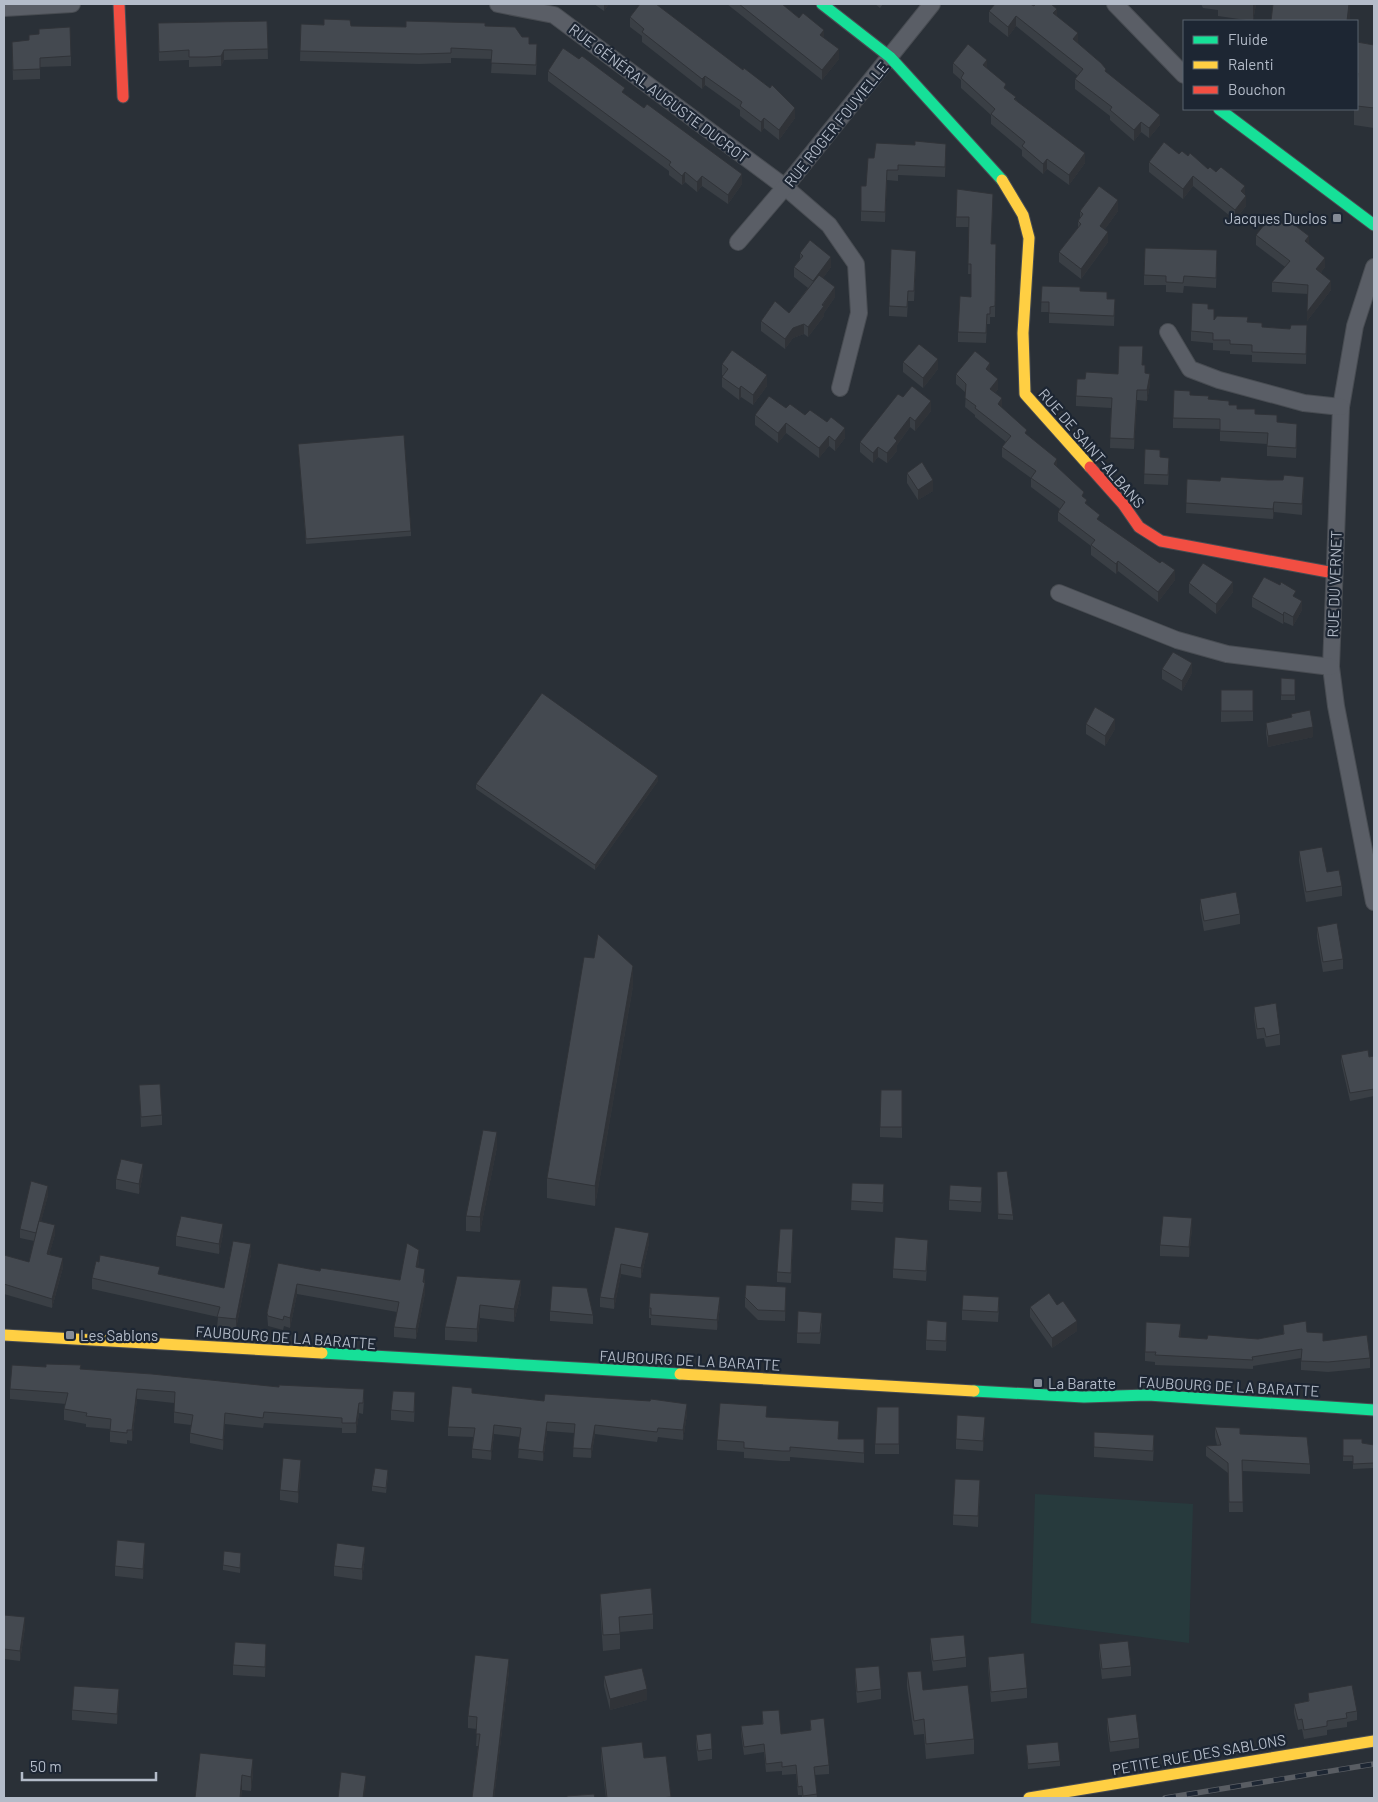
<svg xmlns="http://www.w3.org/2000/svg" width="1378" height="1802" font-family="Barlow,sans-serif">
	<style>
		.green { fill: #273a3d }
		.lines { fill: none; stroke-linecap: round; stroke-linejoin: round }
		.street-casing { stroke: #484c52; stroke-width: 18 }
		.fast-casing { stroke: #484c52; stroke-width: 13 }
		.slow-casing { stroke: #484c52; stroke-width: 13 }
		.jam-casing { stroke: #484c52; stroke-width: 13 }
		.street { stroke: #5a5e66; stroke-width: 16 }
		.fast { stroke: #16e098; stroke-width: 11 }
		.slow { stroke: #ffcf43; stroke-width: 11 }
		.jam { stroke: #f24e42; stroke-width: 11 }
		.rail-casing { stroke: #595d63; stroke-width: 5.5 }
		.rail { stroke: #1d2633; stroke-width: 4; stroke-dasharray: 11; stroke-linecap: butt }
		.wall { fill: #3a3f45 }
		.shaded-wall { fill: #303338 }
		.building { fill: #444950; stroke: #303338 }
		.poi-dot { fill: #848b96; stroke: #1d2633; stroke-width: 2 }
		.labels { text-anchor: middle; dominant-baseline: central; stroke-width: 4.5; stroke-linejoin: round; paint-order: stroke }
		.street-label { font-size: 15px; fill: #b4bcc9; stroke: #1d2633 }
		.poi-label { font-size: 15px; fill: #b4bcc9; stroke: #1d2633; text-anchor: start }
	</style>
	<rect width="100%" height="100%" fill="#2a3037"/>
	<polygon class="green" points="1035,1494 1193,1504 1189,1643 1031,1623"/>
	<g class="lines">
		<defs>
			<g id="street">
				<polyline points="498,4 554,15 785,187 829,225 856,264 859,313 840,388"/>
				<polyline points="1115,4 1184,75"/>
				<polyline points="4,8 72,4"/>
				<polyline points="738,242 785,187 932,4"/>
				<polyline points="1374,267 1355,326 1341,407 1331,667 1336,706 1374,902"/>
				<polyline points="1168,332 1190,369 1219,380 1304,403 1341,407"/>
				<polyline points="1059,593 1177,640 1227,654 1331,667"/>
			</g>
			<g id="fast">
				<polyline points="822,4 890,57 1002,180"/>
				<polyline points="1219,109 1374,225"/>
				<polyline points="322,1353 680,1374"/>
				<polyline points="974,1391 1084,1397 1148,1395 1374,1410"/>
			</g>
			<g id="slow">
				<polyline points="1002,180 1023,215 1029,238 1023,333 1025,394 1090,467"/>
				<polyline points="4,1335 322,1353"/>
				<polyline points="680,1374 974,1391"/>
				<polyline points="1029,1798 1374,1741"/>
			</g>
			<g id="jam">
				<polyline points="119,4 123,97"/>
				<polyline points="1090,467 1123,504 1139,527 1161,541 1334,573"/>
			</g>
		</defs>
		<use href="#street" class="street-casing"/>
		<use href="#fast" class="fast-casing"/>
		<use href="#slow" class="slow-casing"/>
		<use href="#jam" class="jam-casing"/>
		<use href="#street" class="street"/>
		<use href="#fast" class="fast"/>
		<use href="#slow" class="slow"/>
		<use href="#jam" class="jam"/>
		<defs>
			<polyline id="rail" points="1165,1798 1374,1764"/>
		</defs>
		<use href="#rail" class="rail-casing"/>
		<use href="#rail" class="rail"/>
	</g>
	<g class="wall">
		<polygon points="594,4 609,4 604,11"/>
		<polygon points="727,4 782,4 824,38 839,59 822,80"/>
		<polygon points="875,4 883,4 880,8"/>
		<polygon points="1201,4 1256,4 1253,21 1218,16 1218,10 1203,8"/>
		<polygon points="1034,6 1057,16 1078,43 1106,73 1160,125 1149,138 1141,132 1134,141 1110,120 1110,116 1075,89 1075,79 1078,76 1016,26 1008,37 989,22 989,11"/>
		<polygon points="630,17 795,118 779,140 764,128 761,132 740,116 740,110 705,85 702,89 642,42 642,36 630,27"/>
		<polygon points="267,21 268,59 224,60 221,66 189,67 189,60 159,61 158,33"/>
		<polygon points="301,24 351,26 406,27 485,26 522,37 529,44 537,54 536,75 491,73 492,59 451,58 451,63 419,64 300,61"/>
		<polygon points="1357,42 1374,45 1374,128 1354,125 1354,109 1357,109"/>
		<polygon points="12,51 71,56 71,66 40,67 40,79 13,80"/>
		<polygon points="953,63 987,69 1016,100 1085,163 1069,185 1047,169 1043,174 1022,156 1022,150 991,124 991,115 961,88 961,80 953,73"/>
		<polygon points="548,71 625,94 742,184 728,204 702,186 697,192 685,182 682,185 669,175 669,171 548,81"/>
		<polygon points="946,154 945,177 898,175 898,181 887,180 885,222 861,221 861,186 866,186 874,158"/>
		<polygon points="1179,154 1188,156 1208,169 1245,195 1246,206 1235,220 1193,186 1183,199 1149,172 1149,162"/>
		<polygon points="993,204 991,244 996,244 995,317 990,317 990,324 987,324 986,343 958,342 958,332 971,297 971,274 968,274 969,227 956,227 956,217"/>
		<polygon points="1080,211 1118,211 1105,229 1108,242 1081,279 1059,262 1059,252 1078,228 1078,221 1080,218"/>
		<polygon points="1256,235 1309,244 1325,267 1321,272 1331,290 1307,321 1308,294 1272,292 1272,282 1285,267 1256,245"/>
		<polygon points="800,253 831,267 823,278 835,297 824,313 824,316 808,337 804,334 793,338 785,349 761,331 761,321 789,313 808,288 794,277 794,267 800,259"/>
		<polygon points="1217,260 1216,288 1184,286 1183,293 1166,292 1166,285 1144,285 1144,275"/>
		<polygon points="916,261 914,301 908,301 907,317 889,316 889,306"/>
		<polygon points="1042,286 1080,291 1107,299 1115,299 1114,326 1049,323 1049,312 1041,312"/>
		<polygon points="1208,309 1214,319 1248,322 1262,327 1290,329 1307,325 1306,364 1252,362 1252,355 1230,354 1230,351 1213,350 1213,343 1191,341 1191,331"/>
		<polygon points="903,362 938,369 923,388 903,372"/>
		<polygon points="722,364 767,386 753,405 741,397 739,400 722,387 722,377 723,375 722,375"/>
		<polygon points="1143,365 1145,373 1150,384 1147,401 1137,400 1134,449 1110,448 1111,408 1076,406 1076,396 1085,379 1118,374"/>
		<polygon points="990,373 998,389 995,393 1002,408 1057,467 1084,498 1087,505 1100,522 1175,580 1158,602 1118,571 1116,574 1091,555 1091,546 1058,521 1058,512 1060,509 1031,487 1031,478 1002,457 1002,447 1006,442 975,417 975,415 965,407 966,393 956,384 956,374"/>
		<polygon points="1190,395 1229,405 1237,409 1255,414 1277,422 1297,434 1296,458 1267,456 1267,444 1220,441 1220,429 1173,428 1173,418"/>
		<polygon points="903,397 931,411 915,431 910,427 897,445 897,451 887,463 878,457 873,463 860,452 860,442"/>
		<polygon points="786,408 805,415 845,438 835,451 829,446 819,458 786,433 778,443 755,425 755,415"/>
		<polygon points="298,444 411,531 411,536 306,544"/>
		<polygon points="1145,449 1169,468 1168,485 1144,484"/>
		<polygon points="907,473 933,491 918,500 907,483"/>
		<polygon points="1187,479 1304,487 1302,515 1274,512 1273,519 1186,513"/>
		<polygon points="1189,583 1233,592 1216,614 1189,593"/>
		<polygon points="1252,597 1296,598 1302,610 1293,626 1284,622 1283,624 1252,607"/>
		<polygon points="1162,669 1192,673 1182,691 1162,679"/>
		<polygon points="1281,678 1295,679 1295,700 1281,700"/>
		<polygon points="1221,690 1253,690 1253,721 1221,722"/>
		<polygon points="1291,714 1313,737 1268,747 1266,733 1266,723 1291,718"/>
		<polygon points="1086,724 1115,729 1105,746 1086,734"/>
		<polygon points="658,781 595,870 476,789 476,784"/>
		<polygon points="1299,851 1327,872 1342,886 1342,896 1306,902 1299,861"/>
		<polygon points="1200,899 1240,914 1240,924 1204,931 1200,909"/>
		<polygon points="1317,927 1343,959 1343,969 1323,972 1317,937"/>
		<polygon points="633,986 595,1206 547,1198 547,1178"/>
		<polygon points="1254,1007 1280,1034 1280,1045 1266,1047 1264,1038 1257,1039 1254,1018"/>
		<polygon points="1341,1055 1369,1057 1374,1056 1374,1096 1350,1101 1341,1062"/>
		<polygon points="139,1085 162,1115 162,1125 141,1127"/>
		<polygon points="902,1090 902,1138 880,1137 880,1127"/>
		<polygon points="497,1147 480,1232 466,1231 466,1216"/>
		<polygon points="997,1172 1013,1215 1013,1220 998,1219"/>
		<polygon points="143,1174 139,1194 116,1189 116,1179"/>
		<polygon points="852,1183 884,1193 883,1212 851,1210"/>
		<polygon points="48,1195 41,1221 55,1234 49,1255 63,1267 52,1308 4,1294 4,1255 29,1262 34,1241 20,1238 20,1229"/>
		<polygon points="982,1197 981,1212 949,1210 949,1200"/>
		<polygon points="615,1227 649,1243 641,1278 621,1274 614,1309 600,1307 600,1297"/>
		<polygon points="1192,1228 1189,1257 1160,1256 1160,1245"/>
		<polygon points="223,1234 219,1254 176,1246 176,1236"/>
		<polygon points="793,1240 791,1283 777,1282 777,1272"/>
		<polygon points="928,1249 926,1281 893,1278 893,1269"/>
		<polygon points="251,1254 236,1329 217,1328 218,1317 92,1289 92,1278 160,1274 224,1288"/>
		<polygon points="419,1260 418,1267 425,1279 425,1293 416,1339 394,1337 394,1327 397,1312 297,1294 290,1328 284,1326 283,1330 268,1326 267,1313 278,1263 320,1271 400,1280"/>
		<polygon points="457,1276 521,1293 514,1322 480,1318 477,1342 445,1340 445,1327"/>
		<polygon points="745,1297 786,1297 785,1321 758,1320 745,1307"/>
		<polygon points="720,1307 717,1330 651,1325 651,1318 649,1318 649,1308"/>
		<polygon points="999,1307 998,1322 962,1320 962,1310"/>
		<polygon points="1030,1307 1077,1331 1052,1348 1030,1317"/>
		<polygon points="550,1311 593,1315 593,1324 550,1321"/>
		<polygon points="822,1323 820,1344 797,1343 797,1333"/>
		<polygon points="1283,1325 1307,1332 1323,1341 1370,1358 1370,1368 1328,1372 1301,1370 1301,1358 1253,1366 1253,1369 1155,1365 1155,1362 1145,1361 1145,1352 1181,1334 1180,1337 1207,1339 1258,1339 1283,1334"/>
		<polygon points="947,1332 946,1351 926,1350 926,1340"/>
		<polygon points="81,1369 364,1399 363,1414 359,1413 356,1433 342,1433 342,1428 264,1423 263,1428 225,1424 223,1450 190,1443 190,1433 191,1425 174,1423 174,1403 137,1399 132,1441 127,1440 127,1444 110,1442 110,1429 86,1427 86,1424 64,1420 64,1409 66,1404 10,1399 10,1389"/>
		<polygon points="472,1393 544,1401 687,1414 683,1440 658,1437 657,1442 595,1434 591,1458 573,1457 574,1433 547,1431 543,1461 518,1458 520,1437 494,1434 491,1460 472,1458 472,1449 473,1437 448,1436 448,1427"/>
		<polygon points="415,1402 414,1422 391,1420 391,1410"/>
		<polygon points="899,1407 899,1454 875,1454 875,1444"/>
		<polygon points="767,1417 839,1431 838,1439 864,1439 864,1463 790,1457 790,1461 782,1461 744,1458 744,1452 717,1450 717,1440"/>
		<polygon points="985,1427 983,1451 956,1449 956,1439"/>
		<polygon points="1215,1427 1240,1434 1310,1464 1310,1474 1242,1471 1243,1512 1229,1512 1228,1473 1206,1456 1206,1446 1217,1445 1215,1437"/>
		<polygon points="1343,1439 1362,1443 1374,1445 1374,1468 1353,1469 1353,1461 1343,1461"/>
		<polygon points="1154,1445 1153,1461 1094,1457 1094,1447"/>
		<polygon points="301,1470 298,1503 280,1500 280,1490"/>
		<polygon points="388,1475 386,1493 372,1491 372,1486"/>
		<polygon points="980,1490 978,1527 953,1525 953,1515"/>
		<polygon points="145,1553 143,1579 115,1576 115,1566"/>
		<polygon points="365,1557 362,1580 334,1576 334,1566"/>
		<polygon points="241,1558 240,1573 223,1570 223,1565"/>
		<polygon points="600,1594 653,1614 653,1629 620,1632 620,1649 603,1651 600,1609"/>
		<polygon points="4,1615 25,1627 20,1661 4,1659"/>
		<polygon points="930,1638 966,1657 966,1667 933,1671 930,1648"/>
		<polygon points="1099,1644 1131,1666 1131,1676 1102,1679 1099,1654"/>
		<polygon points="266,1654 265,1677 233,1675 233,1665"/>
		<polygon points="988,1657 1027,1688 1027,1698 991,1702 988,1667"/>
		<polygon points="855,1668 881,1689 881,1699 857,1703 855,1678"/>
		<polygon points="509,1671 494,1798 472,1798 478,1746 476,1746 477,1729 468,1728 468,1716"/>
		<polygon points="907,1672 923,1690 974,1739 974,1754 926,1759 924,1734 914,1735 907,1687"/>
		<polygon points="604,1676 647,1700 610,1710 604,1686"/>
		<polygon points="1308,1693 1357,1711 1357,1720 1347,1722 1347,1727 1327,1730 1327,1735 1304,1739 1302,1729 1298,1730 1294,1713 1294,1704 1308,1701"/>
		<polygon points="119,1699 117,1724 72,1720 72,1710"/>
		<polygon points="762,1711 781,1734 810,1730 810,1720 829,1765 829,1774 815,1775 817,1798 802,1798 802,1795 798,1795 796,1774 782,1775 782,1771 766,1772 764,1752 744,1755 741,1734 741,1726 762,1724"/>
		<polygon points="1107,1718 1139,1738 1139,1748 1110,1752 1107,1728"/>
		<polygon points="696,1735 712,1749 712,1759 698,1761 696,1745"/>
		<polygon points="1026,1745 1060,1761 1060,1766 1028,1769"/>
		<polygon points="601,1747 644,1758 666,1756 671,1798 606,1798 601,1759"/>
		<polygon points="200,1753 253,1773 251,1791 242,1790 241,1798 195,1798"/>
	</g>
	<g class="shaded-wall">
		<polygon points="604,4 609,4 604,11"/>
		<polygon points="1253,4 1256,4 1253,21"/>
		<polygon points="1349,4 1350,4 1350,19 1349,21 1347,21"/>
		<polygon points="1057,9 1057,19 1053,13"/>
		<polygon points="1016,16 1016,26 1008,37 1008,27"/>
		<polygon points="824,30 824,40 820,35"/>
		<polygon points="1078,33 1078,44 1073,39"/>
		<polygon points="839,49 839,59 822,80 822,70"/>
		<polygon points="224,50 224,60 221,66 221,56"/>
		<polygon points="987,60 987,70 983,65"/>
		<polygon points="705,76 705,85 702,89 702,79"/>
		<polygon points="795,108 795,118 779,140 779,130"/>
		<polygon points="1160,115 1160,125 1149,138 1149,128"/>
		<polygon points="764,118 764,128 761,132 761,122"/>
		<polygon points="1141,122 1141,132 1134,141 1134,130"/>
		<polygon points="946,144 946,154 945,177 945,167"/>
		<polygon points="1085,153 1085,163 1069,185 1069,175"/>
		<polygon points="1047,159 1047,169 1043,174 1043,164"/>
		<polygon points="887,170 887,180 885,222 885,212"/>
		<polygon points="685,172 685,182 682,185 682,176"/>
		<polygon points="742,174 742,184 728,204 728,195"/>
		<polygon points="702,176 702,186 697,192 697,182"/>
		<polygon points="1193,176 1193,186 1183,199 1183,189"/>
		<polygon points="1245,186 1245,196 1241,191"/>
		<polygon points="1246,196 1246,206 1235,220 1235,210"/>
		<polygon points="1118,200 1118,211 1100,236 1100,226"/>
		<polygon points="1108,232 1108,242 1081,279 1081,269"/>
		<polygon points="1309,236 1309,246 1305,241"/>
		<polygon points="831,257 831,267 813,292 813,281"/>
		<polygon points="1325,258 1325,267 1316,278 1316,269"/>
		<polygon points="1331,281 1331,290 1307,321 1307,312"/>
		<polygon points="835,287 835,297 824,313 824,316 808,337 808,327"/>
		<polygon points="804,324 804,334 793,338 785,349 785,339 793,328"/>
		<polygon points="938,359 938,369 923,388 923,378"/>
		<polygon points="990,363 990,373 986,369"/>
		<polygon points="1150,374 1150,384 1147,401 1147,390"/>
		<polygon points="767,375 767,386 753,405 753,395"/>
		<polygon points="998,379 998,389 990,399 990,389"/>
		<polygon points="741,386 741,397 739,400 739,389"/>
		<polygon points="1137,390 1137,400 1134,449 1134,439"/>
		<polygon points="1002,398 1002,408 998,404"/>
		<polygon points="931,401 931,411 915,431 915,421"/>
		<polygon points="910,417 910,427 897,445 897,451 887,463 887,453 894,438"/>
		<polygon points="786,423 786,433 778,443 778,433"/>
		<polygon points="845,428 845,438 835,451 835,441"/>
		<polygon points="829,436 829,446 819,458 819,448"/>
		<polygon points="878,447 878,457 873,463 873,453"/>
		<polygon points="1057,459 1057,469 1054,464"/>
		<polygon points="1304,477 1304,487 1302,515 1302,504"/>
		<polygon points="933,480 933,491 918,500 918,490"/>
		<polygon points="1274,502 1274,512 1273,519 1273,509"/>
		<polygon points="1118,561 1118,571 1116,574 1116,564"/>
		<polygon points="1175,570 1175,580 1158,602 1158,592"/>
		<polygon points="1233,582 1233,592 1216,614 1216,604"/>
		<polygon points="1302,601 1302,610 1293,626 1293,617"/>
		<polygon points="1284,612 1284,622 1283,624 1283,615"/>
		<polygon points="1192,663 1192,673 1182,691 1182,681"/>
		<polygon points="1115,719 1115,729 1105,746 1105,736"/>
		<polygon points="1313,727 1313,737 1268,747 1268,736"/>
		<polygon points="658,776 658,781 595,870 595,865"/>
		<polygon points="633,966 633,986 595,1206 595,1186"/>
		<polygon points="497,1132 497,1147 480,1232 480,1217"/>
		<polygon points="143,1164 143,1174 139,1194 139,1184"/>
		<polygon points="48,1186 48,1195 36,1242 36,1233"/>
		<polygon points="1192,1218 1192,1228 1189,1257 1189,1247"/>
		<polygon points="223,1224 223,1234 219,1254 219,1244"/>
		<polygon points="55,1225 55,1234 47,1263 47,1254"/>
		<polygon points="649,1233 649,1243 641,1278 641,1268"/>
		<polygon points="251,1244 251,1254 236,1329 236,1319"/>
		<polygon points="419,1250 419,1260 416,1277 416,1267"/>
		<polygon points="63,1258 63,1267 52,1308 52,1299"/>
		<polygon points="621,1264 621,1274 614,1309 614,1299"/>
		<polygon points="425,1269 425,1279 423,1292 423,1282"/>
		<polygon points="521,1280 521,1293 514,1322 514,1309"/>
		<polygon points="425,1283 425,1293 416,1339 416,1329"/>
		<polygon points="297,1284 297,1294 290,1328 290,1318"/>
		<polygon points="786,1287 786,1297 785,1321 785,1311"/>
		<polygon points="720,1297 720,1307 717,1330 717,1320"/>
		<polygon points="480,1305 480,1318 477,1342 477,1329"/>
		<polygon points="1077,1321 1077,1331 1052,1348 1052,1338"/>
		<polygon points="947,1322 947,1332 946,1351 946,1341"/>
		<polygon points="1181,1324 1181,1334 1179,1346 1179,1337"/>
		<polygon points="137,1389 137,1399 132,1441 132,1430"/>
		<polygon points="359,1403 359,1413 356,1433 356,1423"/>
		<polygon points="687,1404 687,1414 683,1440 683,1430"/>
		<polygon points="225,1413 225,1424 223,1450 223,1440"/>
		<polygon points="985,1417 985,1427 983,1451 983,1441"/>
		<polygon points="547,1422 547,1431 543,1461 543,1452"/>
		<polygon points="494,1425 494,1434 491,1460 491,1451"/>
		<polygon points="595,1425 595,1434 591,1458 591,1449"/>
		<polygon points="301,1460 301,1470 298,1503 298,1492"/>
		<polygon points="980,1480 980,1490 978,1527 978,1516"/>
		<polygon points="145,1543 145,1553 143,1579 143,1569"/>
		<polygon points="365,1547 365,1557 362,1580 362,1569"/>
		<polygon points="25,1617 25,1627 20,1661 20,1651"/>
		<polygon points="266,1644 266,1654 265,1677 265,1667"/>
		<polygon points="509,1659 509,1671 494,1798 493,1798"/>
		<polygon points="119,1689 119,1699 117,1724 117,1714"/>
		<polygon points="647,1689 647,1700 610,1710 610,1699"/>
		<polygon points="253,1759 253,1773 251,1791 251,1777"/>
		<polygon points="242,1775 242,1790 241,1798 240,1798"/>
		<polygon points="366,1776 366,1786 364,1798 363,1798"/>
	</g>
	<g class="building">
		<polygon points="640,4 656,4 743,70 744,68 770,88 772,85 795,108 779,130 764,118 761,122 740,106 742,102 705,76 702,79 642,32 644,29 630,17"/>
		<polygon points="739,4 782,4 799,18 803,13 824,30 820,35 839,49 822,70"/>
		<polygon points="995,4 1030,4 1034,6 1036,4 1051,4 1057,9 1053,13 1078,33 1073,39 1101,63 1106,69 1105,71 1160,115 1149,128 1141,122 1134,130 1110,110 1112,107 1075,79 1083,69 1016,16 1008,27 989,11"/>
		<polygon points="1273,4 1349,4 1347,21 1271,21"/>
		<polygon points="324,19 350,20 351,26 406,27 406,21 485,23 485,26 515,27 522,37 529,37 529,44 537,44 536,65 491,63 492,50 451,48 451,53 419,54 300,51 301,24 324,25"/>
		<polygon points="267,21 268,49 224,50 221,56 206,57 189,57 189,50 159,52 158,23"/>
		<polygon points="70,27 71,56 40,58 40,69 13,70 12,42 29,40 29,35 39,34 39,29"/>
		<polygon points="1357,42 1374,45 1374,108 1357,106 1357,85 1358,73 1357,73"/>
		<polygon points="968,44 987,60 983,65 1006,84 1004,88 1016,97 1014,99 1085,153 1069,175 1047,159 1043,164 1022,146 1025,142 991,114 995,109 961,78 964,73 953,63"/>
		<polygon points="563,48 579,59 582,56 625,88 622,92 644,108 647,104 742,174 728,195 702,176 697,182 685,172 682,176 669,165 671,162 548,71"/>
		<polygon points="915,141 946,144 945,167 898,165 898,170 887,170 885,212 861,211 861,186 866,186 868,158 874,158 876,143 915,145"/>
		<polygon points="1164,142 1179,154 1182,151 1188,156 1190,153 1208,169 1210,167 1216,172 1221,167 1245,186 1241,191 1246,196 1235,210 1193,176 1183,189 1149,162"/>
		<polygon points="1099,186 1118,200 1100,226 1108,232 1081,269 1059,252 1081,224 1078,221 1083,214 1080,211"/>
		<polygon points="957,189 993,194 991,244 996,244 995,306 990,307 990,314 987,314 986,333 958,332 960,296 971,297 971,264 968,264 969,217 956,217"/>
		<polygon points="1272,215 1284,225 1288,220 1309,236 1305,241 1325,258 1316,269 1331,281 1307,312 1308,285 1272,282 1290,261 1256,235"/>
		<polygon points="810,240 831,257 813,281 794,267 803,256 800,253"/>
		<polygon points="1145,248 1217,250 1216,278 1184,276 1183,283 1166,282 1166,276 1144,275"/>
		<polygon points="891,249 916,251 914,291 908,291 907,307 889,306"/>
		<polygon points="819,275 835,287 822,305 824,306 808,327 804,324 793,328 785,339 761,321 775,301 789,313"/>
		<polygon points="1042,286 1080,287 1080,291 1107,292 1107,299 1115,299 1114,316 1049,313 1049,302 1041,302"/>
		<polygon points="1192,303 1208,304 1208,309 1214,309 1214,320 1217,316 1248,317 1247,322 1262,323 1262,327 1290,329 1291,325 1307,325 1306,354 1252,352 1252,345 1230,344 1230,340 1213,340 1213,333 1191,331"/>
		<polygon points="919,344 938,359 923,378 903,362"/>
		<polygon points="1119,346 1143,346 1142,365 1145,365 1145,373 1150,374 1147,390 1137,390 1134,439 1110,438 1112,398 1076,396 1077,379 1085,379 1086,372 1118,374"/>
		<polygon points="732,350 767,375 753,395 741,386 739,389 722,377 728,369 722,364"/>
		<polygon points="975,351 990,363 986,369 998,379 990,389 1002,398 998,404 1027,430 1025,433 1057,459 1054,464 1084,492 1082,496 1087,500 1085,503 1100,515 1097,519 1160,563 1162,561 1175,570 1158,592 1118,561 1116,564 1091,545 1095,540 1058,512 1065,502 1031,478 1036,471 1002,447 1011,436 975,408 976,406 965,398 966,384 956,374"/>
		<polygon points="912,386 931,401 915,421 910,417 894,438 897,441 887,453 878,447 873,453 860,442 898,394 903,397"/>
		<polygon points="1174,390 1190,391 1190,395 1209,396 1208,399 1229,401 1229,405 1237,405 1237,409 1255,409 1255,414 1277,415 1277,422 1297,424 1296,448 1267,446 1268,433 1220,431 1220,419 1173,418"/>
		<polygon points="769,396 786,408 790,404 805,415 810,410 827,422 831,417 845,428 835,441 829,436 819,448 786,423 778,433 755,415"/>
		<polygon points="404,435 411,531 306,539 298,444"/>
		<polygon points="1145,449 1160,450 1160,457 1169,458 1168,475 1144,474"/>
		<polygon points="922,462 933,480 918,490 907,473"/>
		<polygon points="1284,475 1304,477 1302,504 1274,502 1273,509 1186,503 1187,479 1220,481 1221,477 1268,480 1283,480"/>
		<polygon points="1203,563 1233,582 1216,604 1189,583"/>
		<polygon points="1264,577 1280,585 1281,582 1296,591 1293,596 1302,601 1293,617 1284,612 1283,615 1252,597"/>
		<polygon points="1173,652 1192,663 1182,681 1162,669"/>
		<polygon points="1281,678 1295,679 1295,695 1281,695"/>
		<rect x="1221" y="690" width="32" height="21"/>
		<polygon points="542,693 658,776 595,865 476,784"/>
		<polygon points="1095,707 1115,719 1105,736 1086,724"/>
		<polygon points="1310,710 1313,727 1268,736 1266,723 1292,717 1291,714"/>
		<polygon points="1322,847 1327,872 1339,870 1342,886 1306,892 1299,851"/>
		<polygon points="1236,892 1240,914 1204,921 1200,899"/>
		<polygon points="1337,923 1343,959 1323,962 1317,927"/>
		<polygon points="598,934 633,966 595,1186 547,1178 584,957 594,958"/>
		<polygon points="1276,1003 1280,1034 1266,1037 1264,1028 1257,1029 1254,1007"/>
		<polygon points="1368,1050 1369,1057 1374,1056 1374,1089 1350,1093 1341,1055"/>
		<polygon points="160,1084 162,1115 141,1117 139,1085"/>
		<polygon points="881,1090 902,1090 902,1127 880,1127"/>
		<polygon points="483,1130 497,1132 480,1217 466,1216"/>
		<polygon points="121,1159 143,1164 139,1184 116,1179"/>
		<polygon points="1007,1171 1013,1215 998,1214 997,1172"/>
		<polygon points="31,1181 48,1186 36,1233 20,1229"/>
		<polygon points="852,1183 884,1184 883,1203 851,1201"/>
		<polygon points="950,1185 982,1187 981,1202 949,1200"/>
		<polygon points="181,1216 223,1224 219,1244 176,1236"/>
		<polygon points="1163,1216 1192,1218 1189,1247 1160,1245"/>
		<polygon points="39,1221 55,1225 47,1254 63,1258 52,1299 4,1284 4,1255 29,1262"/>
		<polygon points="615,1227 649,1233 641,1268 621,1264 614,1299 600,1297"/>
		<polygon points="780,1229 793,1229 791,1273 777,1272"/>
		<polygon points="895,1237 928,1240 926,1271 893,1269"/>
		<polygon points="233,1241 251,1244 236,1319 217,1317 220,1307 92,1278 96,1261 99,1262 100,1255 160,1267 158,1274 224,1288"/>
		<polygon points="407,1243 419,1250 416,1267 425,1269 423,1282 425,1283 416,1329 394,1327 399,1302 297,1284 290,1318 284,1316 283,1320 268,1316 267,1313 278,1263 320,1271 321,1268 400,1280"/>
		<polygon points="457,1276 521,1280 514,1309 480,1305 477,1329 445,1327"/>
		<polygon points="746,1285 786,1287 785,1311 758,1310 745,1297"/>
		<polygon points="552,1286 587,1288 593,1315 550,1311"/>
		<polygon points="650,1293 720,1297 717,1320 651,1315 651,1308 649,1308"/>
		<polygon points="1049,1293 1057,1305 1063,1301 1077,1321 1052,1338 1030,1307"/>
		<polygon points="963,1295 999,1297 998,1312 962,1310"/>
		<polygon points="798,1311 822,1313 820,1333 797,1333"/>
		<polygon points="927,1320 947,1322 946,1341 926,1340"/>
		<polygon points="1306,1321 1307,1332 1323,1333 1323,1341 1367,1335 1370,1358 1328,1362 1301,1361 1302,1349 1252,1357 1253,1360 1155,1355 1156,1352 1145,1352 1146,1322 1181,1324 1179,1337 1207,1339 1208,1335 1258,1339 1284,1334 1283,1325"/>
		<polygon points="46,1364 81,1365 80,1369 152,1374 279,1387 279,1385 364,1389 363,1403 359,1403 356,1423 342,1423 342,1418 264,1412 263,1418 225,1413 223,1440 190,1433 193,1415 174,1412 175,1392 137,1389 132,1430 127,1430 127,1433 110,1431 111,1419 86,1416 87,1413 64,1409 68,1393 10,1389 12,1365 46,1367"/>
		<polygon points="452,1386 472,1388 472,1393 544,1401 545,1394 650,1401 651,1399 687,1404 683,1430 658,1428 657,1432 595,1425 591,1449 573,1448 575,1424 547,1422 543,1452 518,1449 521,1428 494,1425 491,1451 472,1449 475,1428 448,1427"/>
		<polygon points="393,1391 415,1392 414,1412 391,1410"/>
		<polygon points="720,1403 767,1406 766,1417 839,1421 838,1439 864,1439 864,1453 790,1447 790,1451 782,1451 744,1448 744,1442 717,1440"/>
		<polygon points="877,1407 899,1407 899,1444 875,1444"/>
		<polygon points="957,1415 985,1417 983,1441 956,1439"/>
		<polygon points="1215,1427 1240,1428 1240,1434 1307,1437 1310,1464 1242,1460 1243,1502 1229,1502 1228,1463 1206,1446 1221,1445"/>
		<polygon points="1094,1432 1154,1435 1153,1451 1094,1447"/>
		<polygon points="1343,1439 1362,1439 1362,1443 1374,1445 1374,1463 1353,1464 1353,1456 1343,1456"/>
		<polygon points="283,1458 301,1460 298,1492 280,1490"/>
		<polygon points="375,1468 388,1470 386,1488 372,1486"/>
		<polygon points="955,1479 980,1480 978,1516 953,1515"/>
		<polygon points="117,1540 145,1543 143,1569 115,1566"/>
		<polygon points="337,1543 365,1547 362,1569 334,1566"/>
		<polygon points="224,1551 241,1553 240,1568 223,1565"/>
		<polygon points="651,1588 653,1614 619,1617 620,1634 603,1635 600,1594"/>
		<polygon points="4,1615 25,1617 20,1651 4,1649"/>
		<polygon points="964,1635 966,1657 933,1661 930,1638"/>
		<polygon points="1128,1641 1131,1666 1102,1669 1099,1644"/>
		<polygon points="235,1642 266,1644 265,1667 233,1665"/>
		<polygon points="1024,1653 1027,1688 991,1692 988,1657"/>
		<polygon points="475,1655 509,1659 493,1798 472,1798 480,1734 476,1734 477,1717 468,1716"/>
		<polygon points="879,1666 881,1689 857,1692 855,1668"/>
		<polygon points="642,1668 647,1689 610,1699 604,1676"/>
		<polygon points="921,1671 923,1690 968,1685 974,1739 926,1744 924,1719 914,1721 907,1672"/>
		<polygon points="1352,1685 1357,1711 1346,1713 1347,1718 1327,1721 1327,1726 1304,1730 1302,1719 1298,1720 1294,1704 1309,1701 1308,1693"/>
		<polygon points="74,1686 119,1689 117,1714 72,1710"/>
		<polygon points="779,1710 781,1734 811,1730 810,1720 824,1718 829,1765 814,1767 817,1794 803,1796 802,1786 798,1787 796,1765 782,1767 782,1762 766,1764 764,1744 744,1747 741,1726 763,1724 762,1711"/>
		<polygon points="1136,1714 1139,1738 1110,1742 1107,1718"/>
		<polygon points="711,1733 712,1749 698,1751 696,1735"/>
		<polygon points="642,1742 644,1758 666,1756 671,1797 660,1798 607,1798 601,1747"/>
		<polygon points="1058,1742 1060,1761 1028,1764 1026,1745"/>
		<polygon points="200,1753 253,1759 251,1777 242,1775 240,1798 195,1798"/>
		<polygon points="341,1772 366,1776 363,1798 338,1798"/>
		<polygon points="594,1794 595,1798 567,1798 567,1796"/>
	</g>
	<g class="poi-dot">
		<rect x="1332" y="213" width="10" height="10" rx="2.5"/>
		<rect x="65" y="1330" width="10" height="10" rx="2.5"/>
		<rect x="1033" y="1378" width="10" height="10" rx="2.5"/>
	</g>
	<g class="labels">
		<g class="street-label">
			<text transform="translate(659 93) rotate(37)">RUE GÉNÉRAL AUGUSTE DUCROT</text>
			<text transform="translate(836 124) rotate(-51)">RUE ROGER FOUVIELLE</text>
			<text transform="translate(1092 448) rotate(49)">RUE DE SAINT-ALBANS</text>
			<text transform="translate(1334 584) rotate(-88)">RUE DU VERNET</text>
			<text transform="translate(286 1337) rotate(4)">FAUBOURG DE LA BARATTE</text>
			<text transform="translate(690 1360) rotate(3)">FAUBOURG DE LA BARATTE</text>
			<text transform="translate(1229 1386) rotate(3)">FAUBOURG DE LA BARATTE</text>
			<text transform="translate(1199 1754) rotate(-10)">PETITE RUE DES SABLONS</text>
		</g>
		<g class="poi-label">
			<text x="1327" y="218" text-anchor="end">Jacques Duclos</text>
			<text x="80" y="1335">Les Sablons</text>
			<text x="1048" y="1383">La Baratte</text>
		</g>
	</g>
	<rect width="1378" height="1802" fill="none" stroke="#b4bcc9" stroke-width="10"/>
	<rect x="1183" y="20" width="175" height="90" fill="#1d2633" stroke="#59626f"/>
	<rect x="1193" y="36" width="25" height="8" fill="#16e098" stroke="#59626f"/>
	<text x="1228" y="45" font-size="15" fill="#b4bcc9">Fluide</text>
	<rect x="1193" y="61" width="25" height="8" fill="#ffcf43" stroke="#59626f"/>
	<text x="1228" y="70" font-size="15" fill="#b4bcc9">Ralenti</text>
	<rect x="1193" y="86" width="25" height="8" fill="#f24e42" stroke="#59626f"/>
	<text x="1228" y="95" font-size="15" fill="#b4bcc9">Bouchon</text>
	<path d="M22 1772v8h134v-8" fill="none" stroke="#b4bcc9" stroke-width="2.5"/>
	<text x="30" y="1772" font-size="15" fill="#b4bcc9" stroke="#1d2633" stroke-width="4" paint-order="stroke">50 m</text>
</svg>
